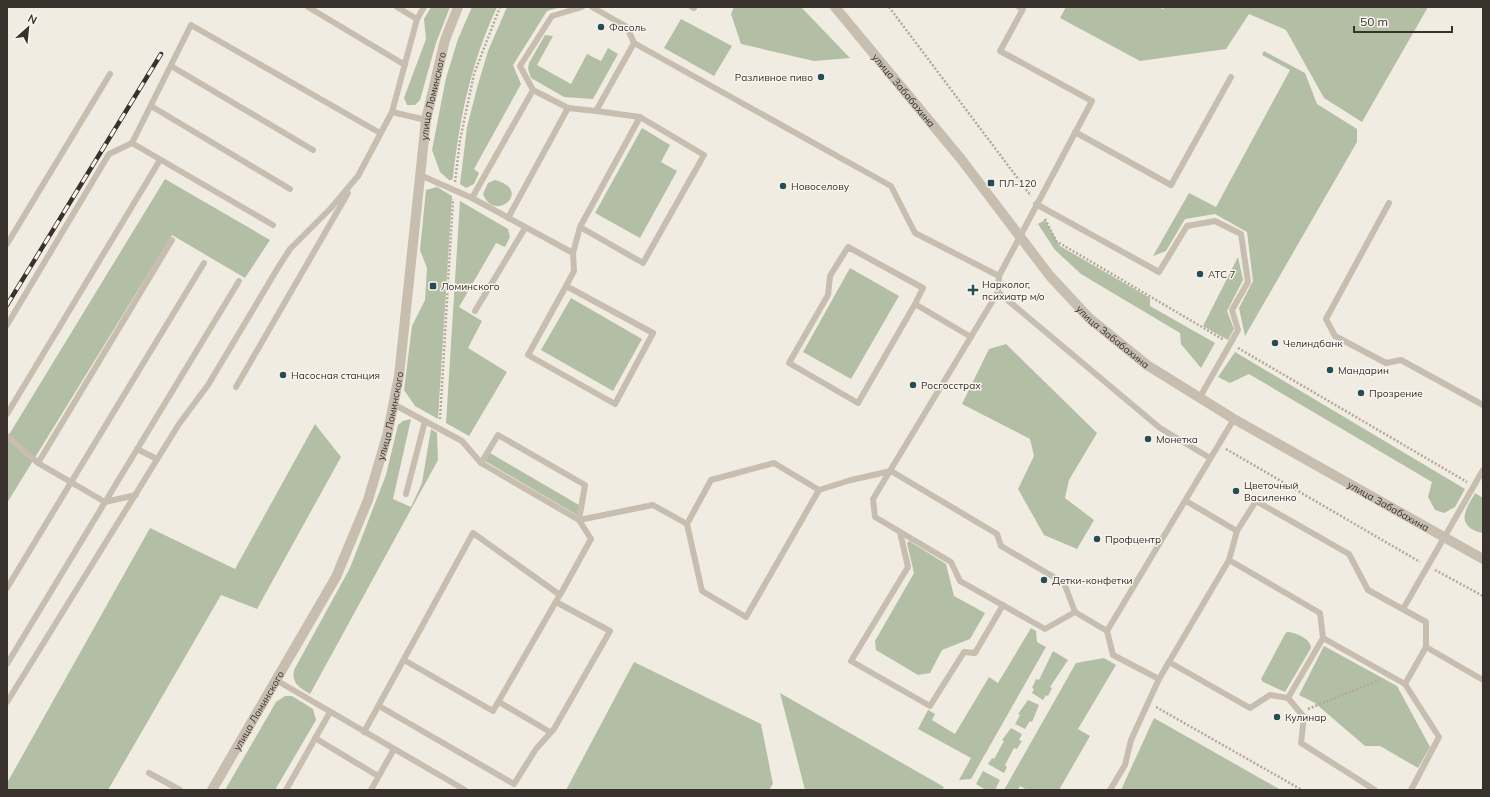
<svg xmlns="http://www.w3.org/2000/svg" width="1490" height="797" font-family="Mulish,sans-serif">
	<style>
		.green { fill: #b2bfa4 }
		.lines { fill: none; stroke-linecap: round; stroke-linejoin: round }
		.path { stroke: #b4a899; stroke-width: 2.5; stroke-dasharray: 2 2; stroke-linecap: butt }
		.service { stroke: #c8beaf; stroke-width: 6 }
		.tertiary { stroke: #c8beaf; stroke-width: 10 }
		.rail-casing { stroke: #38312c; stroke-width: 4.5 }
		.rail { stroke: #f9f5ee; stroke-width: 3; stroke-dasharray: 9; stroke-linecap: butt }
		.poi-dot { fill: #264d55; stroke: #f9f5ee; stroke-width: 1.5 }
		.labels { text-anchor: middle; dominant-baseline: central; stroke-width: 3; stroke-linejoin: round; paint-order: stroke }
		.poi-label { font-size: 10px; fill: #38312c; stroke: #f9f5ee; text-anchor: start }
		.street-label { font-size: 10px; fill: #38312c; stroke: #f9f5ee }
	</style>
	<rect width="100%" height="100%" fill="#f1ece2"/>
	<g class="green">
		<polygon points="431,7 450,7 436,43 420,100 415,105 407,105 404,98 426,39 424,19"/>
		<path d="M 472,7 L 497,7 C 471,63 460,116 453,177 L 452,180 L 449,180 L 440,172 L 432,150 L 446,78 L 458,39 Z"/>
		<polygon points="507,7 561,7 547,11 513,65 521,84 474,169 479,173 474,184 466,188 460,184 467,127 477,88 488,51"/>
		<polygon points="734,7 801,7 850,58 814,61 741,44 731,14"/>
		<polygon points="1066,7 1158,7 1163,9 1165,7 1428,7 1362,122 1324,98 1286,30 1249,14 1226,49 1140,61 1060,18"/>
		<polygon points="681,19 732,46 714,76 664,48"/>
		<polygon points="545,35 553,36 537,65 571,84 587,54 601,61 608,48 618,54 593,99 564,97 531,78 528,69 529,63"/>
		<polygon points="1264,51 1305,73 1317,104 1357,129 1357,142 1245,336 1239,308 1253,281 1247,232 1215,214 1185,219 1166,251 1153,256 1189,193 1216,207 1290,70 1262,55"/>
		<polygon points="642,128 670,145 661,162 677,171 640,238 595,213"/>
		<polygon points="165,179 270,240 245,278 172,235 7,503 7,438"/>
		<path d="M 495,180 C 534,190 494,224 483,194 L 488,183 Z"/>
		<polygon points="437,187 452,196 438,419 415,406 404,390 412,326 425,300 427,268 420,250 426,190"/>
		<polygon points="460,201 508,229 510,237 505,247 496,243 459,307 482,321 468,348 507,372 469,436 446,423"/>
		<polygon points="1045,220 1060,246 1150,298 1150,306 1215,343 1201,368 1181,344 1180,333 1081,274 1055,250 1038,224"/>
		<polygon points="1238,257 1243,280 1227,311 1234,329 1228,340 1203,326"/>
		<polygon points="850,268 899,296 851,379 803,352"/>
		<polygon points="571,298 642,339 613,391 541,350"/>
		<polygon points="1006,344 1097,433 1069,480 1065,498 1094,520 1077,549 1044,535 1018,489 1034,456 1030,439 962,404 989,349"/>
		<polygon points="1235,352 1465,489 1455,507 1444,513 1435,510 1428,497 1432,482 1249,374 1230,383 1218,377"/>
		<path d="M 411,419 L 393,499 L 411,507 L 422,483 L 431,429 L 437,433 L 438,460 L 310,694 C 300,688 291,683 294,670 L 350,568 L 386,475 L 398,425 L 403,421 Z"/>
		<polygon points="315,424 341,457 257,609 221,595 108,790 7,790 7,783 150,528 235,569"/>
		<polygon points="490,453 579,505 577,515 485,461"/>
		<path d="M 1475,493 L 1483,498 L 1483,533 C 1473,532 1462,525 1465,514 C 1466,507 1472,499 1475,493 Z"/>
		<polygon points="909,541 946,564 954,596 985,613 970,639 942,650 930,673 918,675 876,650 875,641 914,573 907,543"/>
		<polygon points="1031,628 1036,631 1037,642 1046,647 971,779 959,780 971,758 918,729 928,710 935,714 932,720 955,734 989,677 998,683"/>
		<path d="M 1287,632 C 1295,632 1311,639 1311,648 L 1285,692 L 1263,682 L 1261,679 L 1285,634 Z"/>
		<polygon points="1324,646 1397,686 1430,747 1418,768 1380,746 1365,746 1315,703 1299,695"/>
		<polygon points="1053,651 1068,660 1050,687 1052,688 1048,696 1046,695 1043,700 1032,693 1034,689 1032,688 1036,679 1039,680"/>
		<polygon points="1104,658 1116,665 1078,729 1090,736 1059,790 1027,790 1020,786 1018,790 1004,790 1076,663"/>
		<polygon points="634,662 761,724 773,784 769,790 566,790"/>
		<polygon points="780,693 944,787 942,790 805,790"/>
		<polygon points="285,696 292,696 313,709 316,720 275,790 225,790 276,702"/>
		<polygon points="1028,700 1039,705 1032,722 1030,721 1025,729 1015,724 1020,715 1018,714"/>
		<polygon points="1154,718 1281,790 1121,790"/>
		<polygon points="1011,728 1022,734 1019,740 1022,741 1017,749 1014,748 1005,765 1007,767 1004,773 988,764 992,758 994,759 1004,741 1002,740"/>
		<polygon points="983,771 1000,780 995,790 986,790 976,784"/>
	</g>
	<g class="lines">
		<g class="path">
			<polyline points="889,7 1031,196"/>
			<polyline points="455,182 460,140 474,74 500,7"/>
			<polyline points="1045,219 1056,241 1224,340"/>
			<polyline points="1238,348 1467,482"/>
			<polyline points="440,419 453,199"/>
			<polyline points="1226,449 1420,562"/>
			<polyline points="1435,570 1483,596"/>
			<polyline points="1156,707 1302,790"/>
			<polyline points="1308,709 1379,680"/>
		</g>
		<g class="service">
			<polyline points="308,7 405,65"/>
			<polyline points="397,7 417,19"/>
			<polyline points="692,7 694,8"/>
			<polyline points="1019,7 1023,9 1000,51 1092,101 999,276 998,292 873,499 875,517 951,562 960,581 1045,629 1075,612"/>
			<polyline points="634,43 891,186 915,233 999,276"/>
			<polyline points="171,66 313,150"/>
			<polyline points="533,90 568,108"/>
			<polyline points="151,106 290,189"/>
			<polyline points="392,112 426,120"/>
			<polyline points="1075,132 1171,185 1231,77"/>
			<polyline points="132,143 273,225"/>
			<polyline points="420,175 472,198 573,253 574,271 566,286 653,333 615,404 528,355 566,286"/>
			<polyline points="472,198 533,90 520,66 552,16 582,7"/>
			<polyline points="1389,203 1326,319 1335,336 1386,363 1401,360 1483,405"/>
			<polyline points="1036,204 1159,272 1187,226 1215,221 1241,234 1248,282 1232,310 1238,330 1200,397"/>
			<polyline points="508,218 568,108 596,111 634,43 627,27 592,7"/>
			<polyline points="580,227 643,263 704,155 640,117"/>
			<polyline points="7,244 110,74"/>
			<polyline points="573,253 580,227 640,117 596,111"/>
			<polyline points="998,292 1160,428 1210,458"/>
			<polyline points="915,304 858,403 789,363 828,295 830,276 848,247 923,288 915,304 971,337"/>
			<polyline points="475,311 525,228"/>
			<polyline points="7,325 109,154 132,143 191,25 380,133"/>
			<polyline points="236,387 348,193"/>
			<polyline points="7,414 160,160"/>
			<polyline points="7,436 38,463"/>
			<polyline points="137,449 157,459"/>
			<polyline points="481,463 498,435 585,485 579,520 653,505 687,524"/>
			<polyline points="819,490 774,463 711,480 687,524 702,591 746,617 819,490 851,480 891,471 997,534 1001,546 1064,583 1075,612 1107,631 1234,419"/>
			<polyline points="406,494 425,421"/>
			<polyline points="136,495 105,502 38,463 172,240"/>
			<polyline points="1186,501 1237,531 1229,560 1320,613 1323,638 1288,698 1304,717 1301,743 1375,790"/>
			<polyline points="1237,531 1256,501 1349,554 1368,590 1426,622 1426,647 1483,680"/>
			<polyline points="900,532 908,567 851,661 930,706 964,652 975,653 1003,605"/>
			<polyline points="7,588 204,263"/>
			<polyline points="1403,609 1483,470"/>
			<polyline points="1107,631 1113,655 1159,679 1229,560"/>
			<polyline points="1323,638 1405,684 1426,647"/>
			<polyline points="404,660 493,711 558,598"/>
			<polyline points="1169,662 1250,708 1270,695 1288,698"/>
			<polyline points="7,664 239,281"/>
			<polyline points="276,680 465,790"/>
			<polyline points="1405,684 1439,737 1411,790"/>
			<polyline points="7,702 179,424 208,385 279,266 290,249 331,208 358,176 392,112 417,19 424,7"/>
			<polyline points="499,702 550,732"/>
			<polyline points="379,706 514,784 536,749 554,729 610,631 556,602"/>
			<polyline points="364,732 473,533 560,595 591,539 579,520 481,463 462,441 395,405"/>
			<polyline points="315,738 378,776"/>
			<polyline points="149,773 180,790"/>
			<polyline points="286,790 330,712"/>
			<polyline points="371,790 394,749"/>
			<polyline points="1110,790 1125,765 1131,740 1159,679"/>
		</g>
		<g class="tertiary">
			<path id="s1" d="M 835,7 L 961,159 L 1050,276 L 1089,318 L 1147,365 L 1234,419 L 1483,559"/>
			<path id="s2" d="M 212,790 L 336,577 L 368,500 L 387,436 L 399,376 L 426,120 L 445,40 L 458,7"/>
		</g>
		<defs>
			<polyline id="rail" points="7,305 161,54"/>
		</defs>
		<use href="#rail" class="rail-casing"/>
		<use href="#rail" class="rail"/>
	</g>
	<g class="poi-dot">
		<circle cx="601" cy="27" r="4"/>
		<circle cx="821" cy="77" r="4"/>
		<rect x="987" y="179" width="8" height="8" rx="2"/>
		<circle cx="783" cy="186" r="4"/>
		<circle cx="1200" cy="274" r="4"/>
		<rect x="429" y="282" width="8" height="8" rx="2"/>
		<path d="M971 284h4v4h4v4h-4v4h-4v-4h-4v-4h4z"/>
		<circle cx="1275" cy="343" r="4"/>
		<circle cx="1330" cy="370" r="4"/>
		<circle cx="283" cy="375" r="4"/>
		<circle cx="913" cy="385" r="4"/>
		<circle cx="1361" cy="393" r="4"/>
		<circle cx="1148" cy="439" r="4"/>
		<circle cx="1236" cy="491" r="4"/>
		<circle cx="1097" cy="539" r="4"/>
		<circle cx="1044" cy="580" r="4"/>
		<circle cx="1277" cy="717" r="4"/>
	</g>
	<g class="labels">
		<g class="poi-label">
			<text x="609" y="27">Фасоль</text>
			<text x="813" y="77" text-anchor="end">Разливное пиво</text>
			<text x="999" y="183">ПЛ-120</text>
			<text x="791" y="186">Новоселову</text>
			<text x="1208" y="274">АТС 7</text>
			<text x="982" y="284">Нарколог,<tspan x="982" dy="12">психиатр м/о</tspan></text>
			<text x="441" y="286">Ломинского</text>
			<text x="1283" y="343">Челиндбанк</text>
			<text x="1338" y="370">Мандарин</text>
			<text x="291" y="375">Насосная станция</text>
			<text x="921" y="385">Росгосстрах</text>
			<text x="1369" y="393">Прозрение</text>
			<text x="1156" y="439">Монетка</text>
			<text x="1244" y="485">Цветочный<tspan x="1244" dy="12">Василенко</tspan></text>
			<text x="1105" y="539">Профцентр</text>
			<text x="1052" y="580">Детки-конфетки</text>
			<text x="1285" y="717">Кулинар</text>
		</g>
		<g class="street-label">
			<text stroke="none"><textPath href="#s1" startOffset="108">улица Забабахина</textPath></text>
			<text stroke="none"><textPath href="#s2" startOffset="740">улица Ломинского</textPath></text>
			<text stroke="none"><textPath href="#s1" startOffset="432">улица Забабахина</textPath></text>
			<text stroke="none"><textPath href="#s2" startOffset="417">улица Ломинского</textPath></text>
			<text stroke="none"><textPath href="#s1" startOffset="756">улица Забабахина</textPath></text>
			<text stroke="none"><textPath href="#s2" startOffset="92">улица Ломинского</textPath></text>
		</g>
	</g>
	<rect width="1490" height="797" fill="none" stroke="#38312c" stroke-width="16"/>
	<g transform="translate(28 28) rotate(27)" stroke="#f9f5ee" stroke-width="3" paint-order="stroke">
	<path d="M0-3L7 15L0 10L-7 15Z" fill="#38312c"/>
	<text y="-6" font-size="11" font-weight="bold" text-anchor="middle" fill="#38312c">N</text>
	</g>
	<path d="M1354 26v6h98v-6" fill="none" stroke="#38312c" stroke-width="2"/>
	<text x="1360" y="26" font-size="12" fill="#38312c" stroke="#f9f5ee" stroke-width="3" paint-order="stroke">50 m</text>
</svg>
